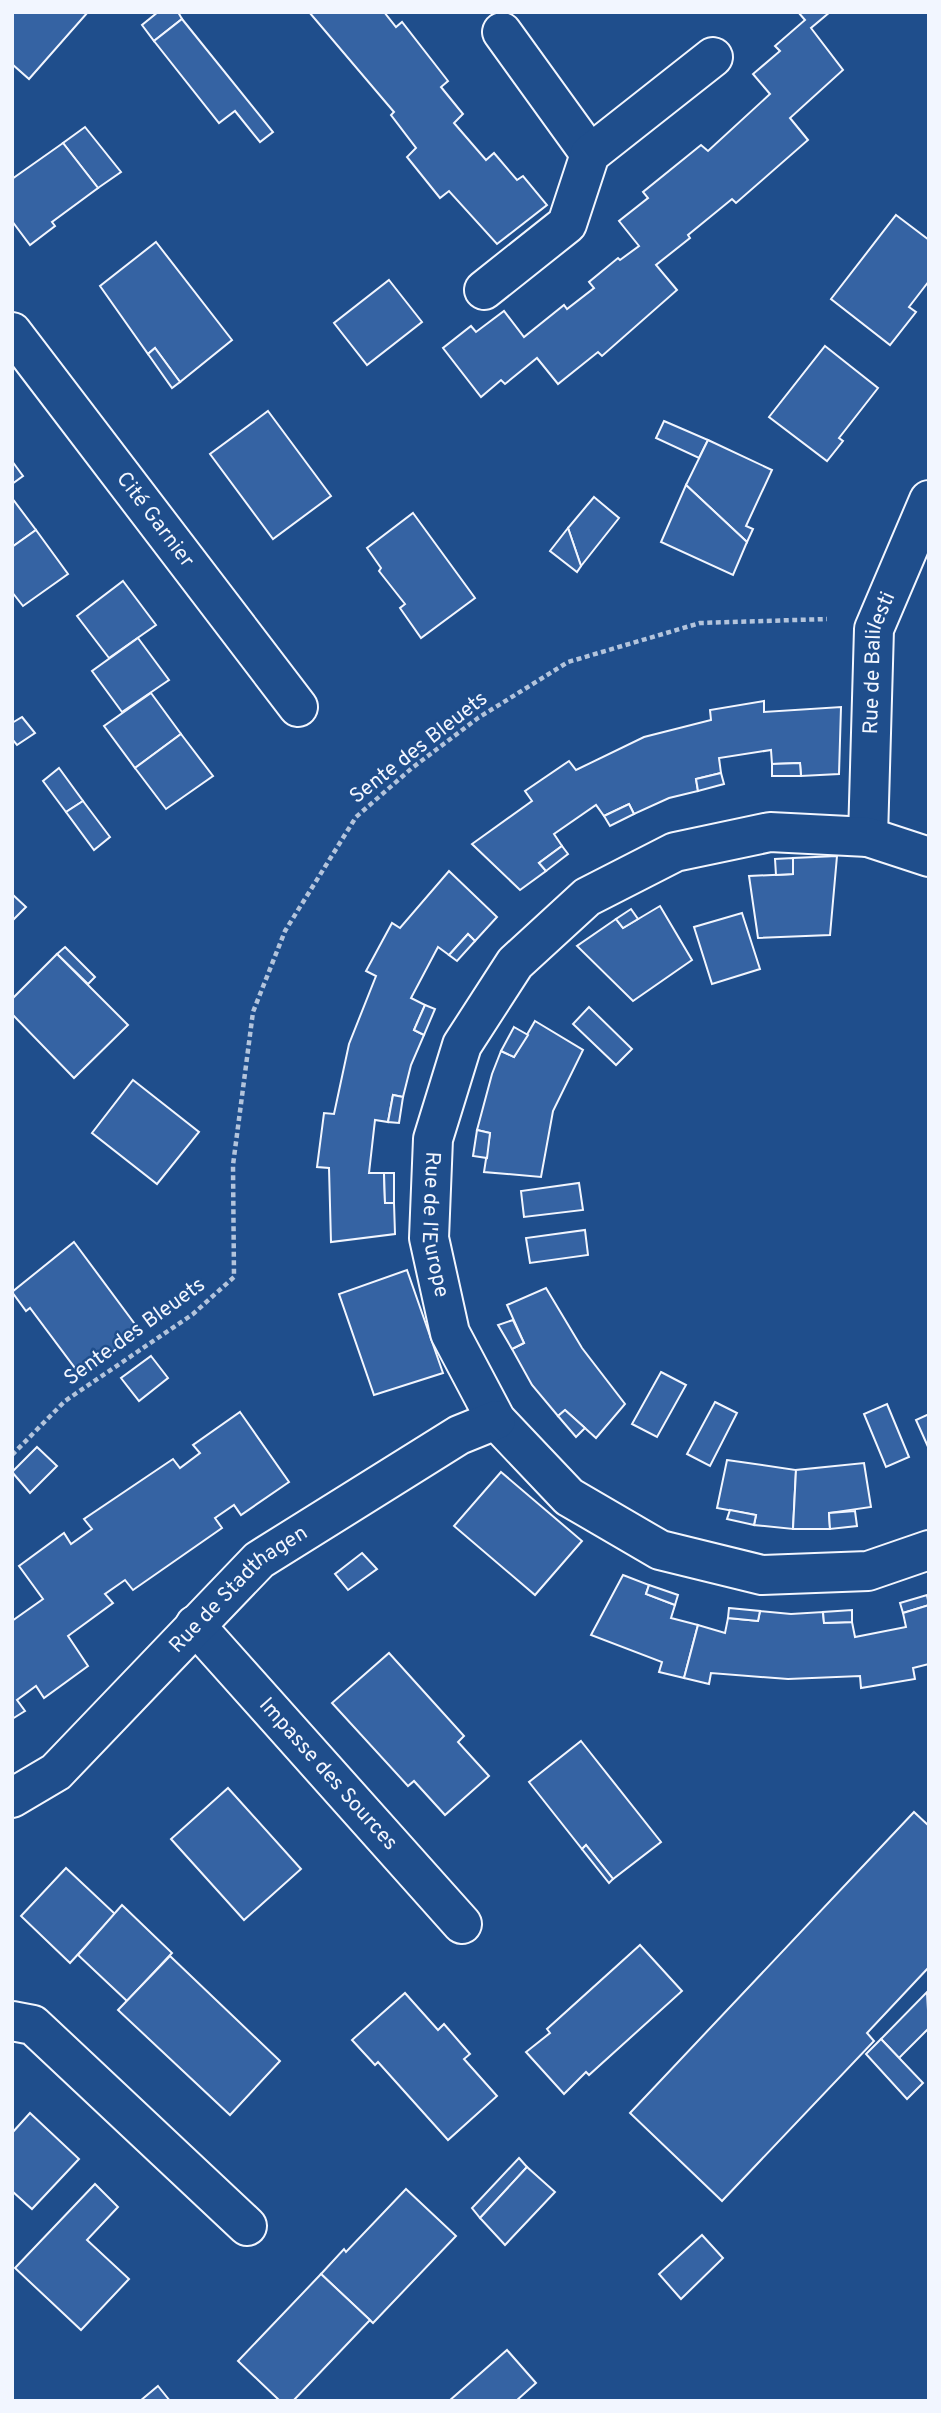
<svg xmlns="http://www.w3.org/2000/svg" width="941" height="2413" font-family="Overpass,sans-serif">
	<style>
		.building { fill: #3563a3; stroke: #f2f6ff; stroke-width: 2 }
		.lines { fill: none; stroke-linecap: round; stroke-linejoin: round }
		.minor-casing { stroke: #f2f6ff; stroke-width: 42 }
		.path { stroke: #b3c4dc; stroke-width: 4.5; stroke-dasharray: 5 3.5; stroke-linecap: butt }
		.minor { stroke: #1f4e8c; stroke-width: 38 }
		.labels { text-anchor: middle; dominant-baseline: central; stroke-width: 5; stroke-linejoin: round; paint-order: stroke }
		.street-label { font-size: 21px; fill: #f2f6ff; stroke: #1f4e8c }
	</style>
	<rect width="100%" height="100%" fill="#1f4e8c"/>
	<g class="building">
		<polygon points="12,12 88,12 29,79 12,64"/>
		<polygon points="158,12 178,12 182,19 154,41 142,25"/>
		<polygon points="309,12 384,12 396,27 402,22 448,81 441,87 463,114 454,123 486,160 494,153 517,180 523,176 547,205 497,244 449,191 440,198 407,157 416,148 391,115 394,112"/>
		<polygon points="798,12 830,12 811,28 843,70 790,118 808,140 736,203 732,199 688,235 690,238 656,265 677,290 602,356 598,352 558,384 537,358 505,384 501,380 481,397 443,348 471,326 476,332 504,311 524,337 564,305 567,309 594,288 589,282 618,258 620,260 639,246 619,221 648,198 643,192 701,145 708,151 770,94 753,74 780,51 775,46 805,20"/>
		<polygon points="182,19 273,132 260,142 235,111 219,123 154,41"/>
		<polygon points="85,127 121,172 98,188 63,143"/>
		<polygon points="63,143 98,188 52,222 55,226 30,245 12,221 12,179"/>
		<polygon points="896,215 929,240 929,281 909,307 916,312 890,345 831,299"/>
		<polygon points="156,242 232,340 180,382 155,348 148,354 100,286"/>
		<polygon points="389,280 422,322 367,365 334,323"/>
		<polygon points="825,346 878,388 839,438 843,441 827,461 769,417"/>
		<polygon points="155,348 180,382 172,388 148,354"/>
		<polygon points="268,411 331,496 273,539 210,454"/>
		<polygon points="664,421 708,440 699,458 656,438"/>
		<polygon points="708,440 772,470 746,526 753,529 747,542 686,485"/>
		<polygon points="12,461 23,476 12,484"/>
		<polygon points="686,485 747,542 733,575 661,542"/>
		<polygon points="594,497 619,518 581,566 568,528"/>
		<polygon points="12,498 36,530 12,547"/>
		<polygon points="413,513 475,598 421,638 400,608 405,604 379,571 381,568 367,548"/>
		<polygon points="568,528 581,566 577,572 550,551"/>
		<polygon points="36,530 68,574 23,606 12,592 12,547"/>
		<polygon points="123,581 156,625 109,658 77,616"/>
		<polygon points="138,638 169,680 122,712 92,671"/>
		<polygon points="151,693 181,734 135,768 104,726"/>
		<polygon points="764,701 764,712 841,707 839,774 801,776 800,763 772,764 771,750 719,758 721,773 696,779 698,791 669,798 634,814 629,804 604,816 596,805 554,834 562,846 539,863 546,871 520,890 472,844 532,801 525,791 569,761 576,770 644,737 711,720 710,710"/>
		<polygon points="22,717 35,733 17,745 12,739 12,723"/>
		<polygon points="181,734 213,776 166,809 135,768"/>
		<polygon points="800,763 801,776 772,776 772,764"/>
		<polygon points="59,768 83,801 66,812 43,781"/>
		<polygon points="721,773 724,784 698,791 696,779"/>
		<polygon points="83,801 110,837 94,850 66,812"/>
		<polygon points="629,804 634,814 610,826 604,816"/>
		<polygon points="562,846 568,854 546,871 539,863"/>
		<polygon points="837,856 830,935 758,938 749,876 793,874 793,858"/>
		<polygon points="793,858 793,874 776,875 775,859"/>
		<polygon points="449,871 497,917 475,941 468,934 449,955 438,947 411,998 425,1005 414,1030 424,1035 411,1065 403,1097 393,1095 388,1122 375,1120 369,1173 384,1173 385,1203 394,1203 395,1234 331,1242 329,1168 317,1167 324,1113 334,1114 349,1044 376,976 366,971 392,923 400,928"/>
		<polygon points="12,894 26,907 12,921"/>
		<polygon points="660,906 692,960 633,1001 577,946 616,919 623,928"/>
		<polygon points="631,909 638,919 623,928 616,919"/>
		<polygon points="742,913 760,969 712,984 694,927"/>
		<polygon points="468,934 475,941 457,961 449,955"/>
		<polygon points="65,947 95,977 88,984 57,954"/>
		<polygon points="57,954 128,1025 74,1078 12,1014 12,999"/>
		<polygon points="425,1005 435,1009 424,1035 414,1030"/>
		<polygon points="589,1007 632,1049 616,1065 573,1024"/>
		<polygon points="535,1021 583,1050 553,1111 541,1177 484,1172 490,1133 477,1130 492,1074 501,1051 514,1057"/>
		<polygon points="514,1027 528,1035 514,1057 501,1051"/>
		<polygon points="133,1080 199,1132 157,1184 92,1133"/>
		<polygon points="393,1095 403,1097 399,1123 388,1122"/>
		<polygon points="477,1130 490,1133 487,1158 473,1156"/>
		<polygon points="384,1173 394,1173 394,1203 385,1203"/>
		<polygon points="579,1183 583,1210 524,1217 521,1191"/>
		<polygon points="585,1230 588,1255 530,1263 526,1238"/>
		<polygon points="74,1242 140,1331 81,1376 30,1308 26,1311 12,1292"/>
		<polygon points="407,1270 443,1373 374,1395 339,1294"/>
		<polygon points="546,1288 582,1348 625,1404 596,1438 565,1410 558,1416 532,1385 512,1349 524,1343 507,1305"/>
		<polygon points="513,1320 524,1343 512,1349 498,1325"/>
		<polygon points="151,1356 168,1378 139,1401 121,1378"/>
		<polygon points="661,1372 686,1385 657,1437 632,1424"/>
		<polygon points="715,1402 737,1413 710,1466 687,1454"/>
		<polygon points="887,1404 909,1457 886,1467 864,1414"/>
		<polygon points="565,1410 585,1428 576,1437 558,1416"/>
		<polygon points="240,1412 289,1482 241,1515 234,1505 215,1518 222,1528 133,1590 125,1580 105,1594 113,1603 68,1636 88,1666 44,1698 36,1686 17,1700 25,1711 12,1719 12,1621 43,1599 19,1566 64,1533 71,1544 92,1529 84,1519 173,1459 180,1468 200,1453 193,1445"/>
		<polygon points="929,1414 929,1449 916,1420"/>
		<polygon points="37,1447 57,1466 30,1493 12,1472"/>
		<polygon points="727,1460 796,1470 793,1529 754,1525 756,1515 717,1508"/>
		<polygon points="864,1463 871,1507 829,1513 830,1529 793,1529 796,1470"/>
		<polygon points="501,1472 582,1541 535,1595 454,1526"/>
		<polygon points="730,1510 756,1515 754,1525 727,1519"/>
		<polygon points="855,1511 857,1526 830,1529 829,1513"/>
		<polygon points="362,1553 377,1569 348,1590 335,1574"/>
		<polygon points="623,1575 649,1585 646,1594 675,1605 671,1618 698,1625 684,1678 659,1672 662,1662 591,1635"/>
		<polygon points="649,1585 678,1595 675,1605 646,1594"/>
		<polygon points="927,1595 929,1605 903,1613 900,1603"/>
		<polygon points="929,1605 929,1664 913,1668 915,1679 861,1688 860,1676 788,1679 711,1673 709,1684 684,1678 698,1625 725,1633 728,1618 758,1621 760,1611 791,1614 823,1612 824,1623 852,1622 855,1637 906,1627 903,1613"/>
		<polygon points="729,1608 760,1611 758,1621 728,1618"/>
		<polygon points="852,1610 852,1622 824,1623 823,1612"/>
		<polygon points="389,1653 464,1736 458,1742 489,1776 445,1815 414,1781 408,1786 332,1703"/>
		<polygon points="581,1741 661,1842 613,1879 586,1845 582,1849 529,1782"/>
		<polygon points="228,1788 301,1869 244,1920 171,1839"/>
		<polygon points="914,1812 929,1826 929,1967 867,2033 874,2041 722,2201 630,2113"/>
		<polygon points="586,1845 613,1879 609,1883 582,1849"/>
		<polygon points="66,1868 115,1914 70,1963 21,1916"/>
		<polygon points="122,1905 172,1953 127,2001 78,1955"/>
		<polygon points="640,1945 682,1991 589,2075 586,2072 564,2094 526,2052 550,2033 547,2029"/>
		<polygon points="170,1956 280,2061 230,2115 118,2010"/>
		<polygon points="927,1992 929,2028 899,2058 881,2039"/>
		<polygon points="405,1993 438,2030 444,2024 470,2054 464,2059 497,2096 448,2140 378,2062 375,2065 352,2040"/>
		<polygon points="881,2039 923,2083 907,2099 866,2054"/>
		<polygon points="30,2113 79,2159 32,2209 12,2191 12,2133"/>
		<polygon points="519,2158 527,2167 480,2218 472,2208"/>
		<polygon points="527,2167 555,2192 505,2245 480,2218"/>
		<polygon points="95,2184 118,2207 87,2240 129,2279 81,2330 15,2268"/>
		<polygon points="406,2189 456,2236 373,2323 321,2274 344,2249 346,2252"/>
		<polygon points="702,2235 723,2258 681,2299 659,2274"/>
		<polygon points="321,2274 370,2320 293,2401 280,2401 238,2361"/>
		<polygon points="507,2350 536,2383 516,2401 449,2401"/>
		<polygon points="158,2386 170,2401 140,2401"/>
	</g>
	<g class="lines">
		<defs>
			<g id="minor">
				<polyline points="502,32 590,154"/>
				<polyline points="484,290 567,224 590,154 713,57"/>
				<path id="s1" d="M 12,332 L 298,707"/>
				<path id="s2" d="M 868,837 L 874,629 L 929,500"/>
				<path id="s3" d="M 929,857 L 868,837 L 770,832 L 675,852 L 587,897 L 515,963 L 462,1045 L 433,1139 L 429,1238 L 450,1333 L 496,1420 L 569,1497 L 660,1550 L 762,1575 L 868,1571 L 929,1550"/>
				<path id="s4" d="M 195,1625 L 462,1924"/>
				<path id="s5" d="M 12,1798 L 56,1772 L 259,1560 L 459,1435 L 496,1420"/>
				<polyline points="12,2021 33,2025 247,2226"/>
			</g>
		</defs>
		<use href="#minor" class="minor-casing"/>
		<polyline class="path" points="12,1455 65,1401 193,1314 234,1277 233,1165 253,1012 285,931 356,817 412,768 478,718 568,662 700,623 827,619"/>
		<use href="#minor" class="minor"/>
	</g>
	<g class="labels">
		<g class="street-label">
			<text stroke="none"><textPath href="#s1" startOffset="236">Cité Garnier</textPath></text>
			<text stroke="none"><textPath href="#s2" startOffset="175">Rue de Balilesti</textPath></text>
			<text transform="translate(419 748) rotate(-38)">Sente des Bleuets</text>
			<text stroke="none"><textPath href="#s3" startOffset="738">Rue de l'Europe</textPath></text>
			<text transform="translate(135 1332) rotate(-36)">Sente des Bleuets</text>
			<text stroke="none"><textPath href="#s5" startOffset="310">Rue de Stadthagen</textPath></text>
			<text stroke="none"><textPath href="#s4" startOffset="200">Impasse des Sources</textPath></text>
		</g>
	</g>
	<rect width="941" height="2413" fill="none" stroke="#f2f6ff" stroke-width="28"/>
</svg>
